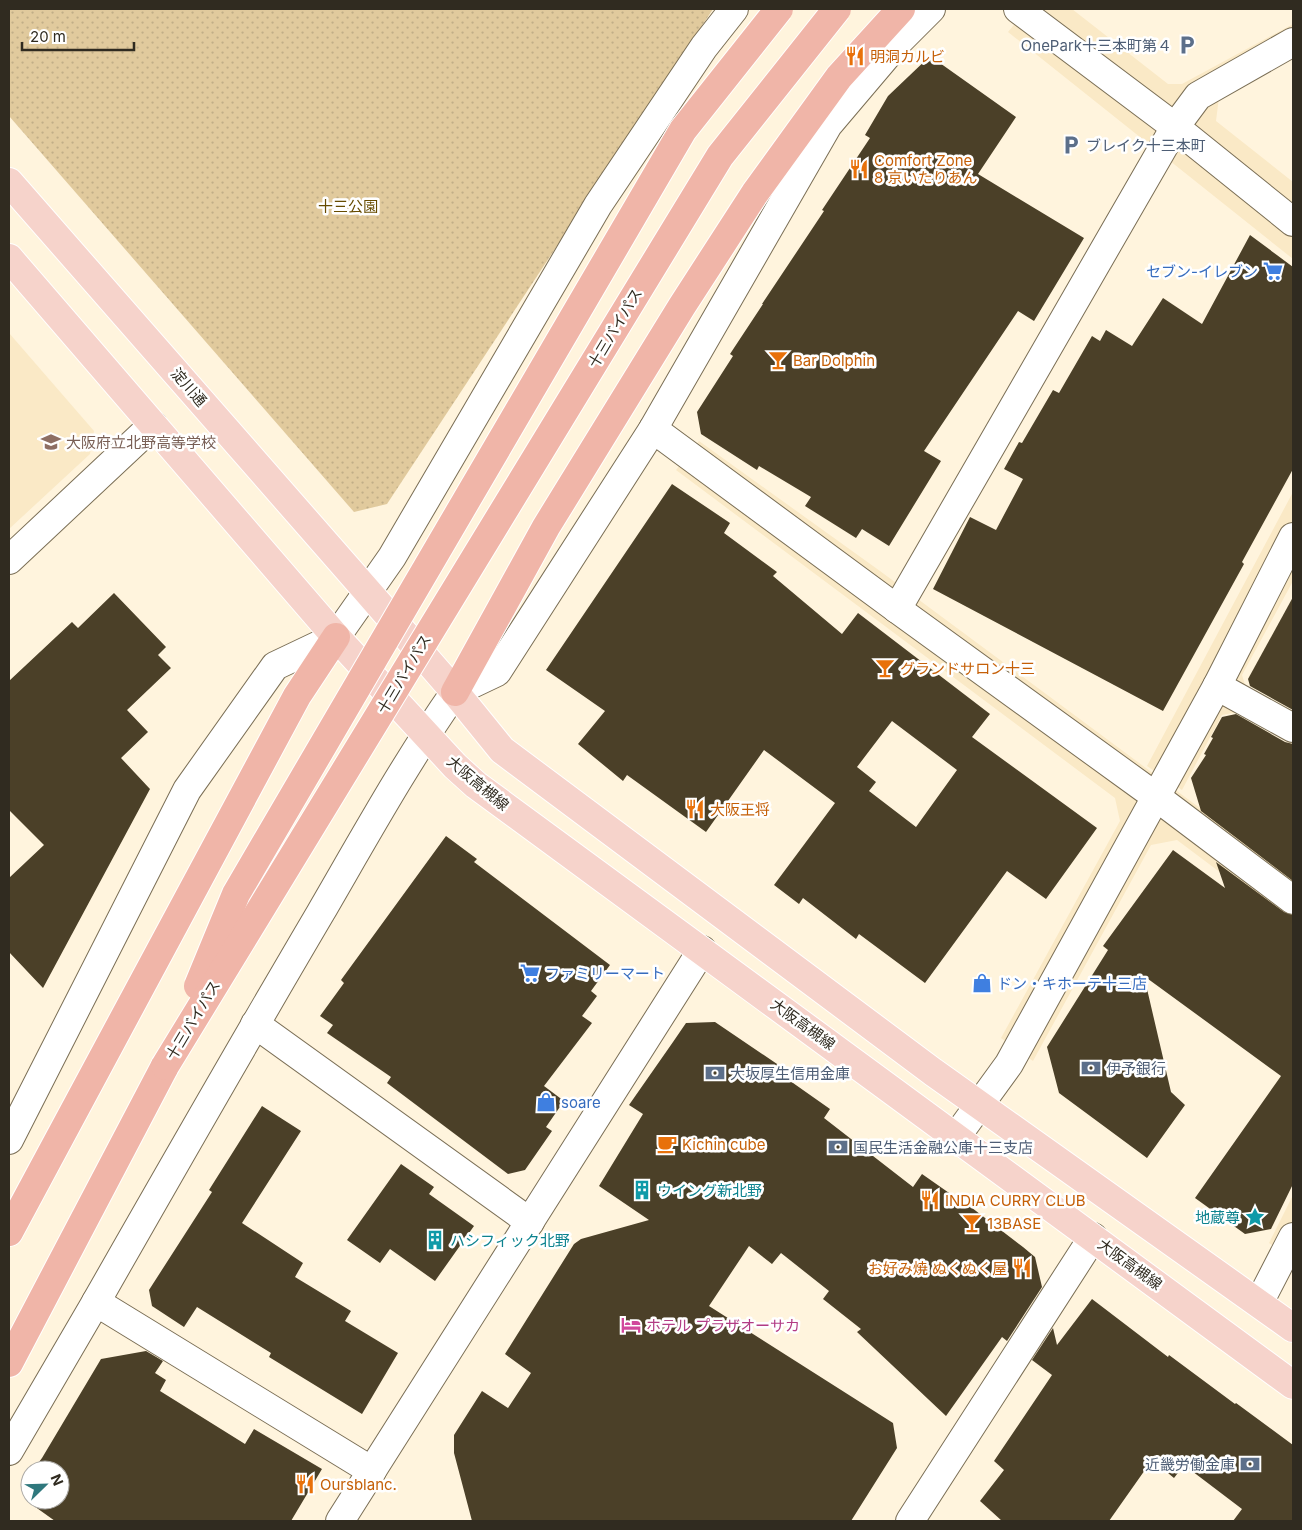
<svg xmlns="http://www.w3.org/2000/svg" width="1302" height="1530" font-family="Inter,'Noto Sans JP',sans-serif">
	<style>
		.built { fill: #fae9c6 }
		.park { fill: url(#park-dots) }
		.building { fill: #4b4028; fill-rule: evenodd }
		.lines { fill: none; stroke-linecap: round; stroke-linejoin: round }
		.street-casing { stroke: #7a6e55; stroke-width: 30 }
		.secondary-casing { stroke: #7a6e55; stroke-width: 30 }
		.primary-casing { stroke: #fff; stroke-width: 30 }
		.highway-casing { stroke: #fff; stroke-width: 30 }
		.street { stroke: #fff; stroke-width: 28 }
		.secondary { stroke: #fff; stroke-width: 28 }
		.primary { stroke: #f6d3cb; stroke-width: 28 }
		.highway { stroke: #f0b5a8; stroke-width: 28 }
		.highway-bridge-casing { stroke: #fff; stroke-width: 30; stroke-linecap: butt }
		.highway-bridge { stroke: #f0b5a8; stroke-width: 28 }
		.labels { text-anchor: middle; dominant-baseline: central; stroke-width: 5; stroke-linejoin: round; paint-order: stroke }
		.service-label { font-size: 15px; fill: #4e5e75; stroke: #fff; text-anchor: start }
		.food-label { font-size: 15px; fill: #c56008; stroke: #fff; text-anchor: start }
		.park-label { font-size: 15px; fill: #674c01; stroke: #fff }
		.shop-label { font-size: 15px; fill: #366cbe; stroke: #fff; text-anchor: start }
		.street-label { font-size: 15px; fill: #302b20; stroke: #fff }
		.education-label { font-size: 15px; fill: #785e54; stroke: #fff; text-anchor: start }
		.culture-label { font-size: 15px; fill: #0d838f; stroke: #fff; text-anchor: start }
		.hotel-label { font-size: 15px; fill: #b23c85; stroke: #fff; text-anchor: start }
	</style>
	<defs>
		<pattern id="park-dots" width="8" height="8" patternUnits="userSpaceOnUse" patternTransform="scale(1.25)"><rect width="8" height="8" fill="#e1ca9d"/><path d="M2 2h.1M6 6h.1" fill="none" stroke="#c1ae87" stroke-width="1.8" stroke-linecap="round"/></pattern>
	</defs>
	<rect width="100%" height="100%" fill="#fff4dd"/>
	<g class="built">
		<polygon points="1027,9 1072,9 1168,84 1182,84 1293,24 1293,58 1219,97 1216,121 1293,182 1293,259 1008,32"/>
		<polygon points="9,333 94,431 90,454 9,529"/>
		<polygon points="699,441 880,571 1293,877 1293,927 1177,840 1151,845 1033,1061 1001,1038 1120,821 1115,798 676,470"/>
		<polygon points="1293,492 1293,581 1242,675 1247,691 1293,715 1293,743 1291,744 1238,712 1222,715 1182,790 1147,766"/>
		<polygon points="1293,1195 1293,1258 1269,1243"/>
	</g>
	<polygon class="park" points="9,9 713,9 387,504 354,512 9,116"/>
	<g class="building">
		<polygon points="930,56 1016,117 978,174 1084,238 1034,321 1018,311 924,451 941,461 889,546 862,529 856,538 805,506 811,497 759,466 757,470 701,434 697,412 733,356 730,354 763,304 762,304 824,211 822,210 870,138 865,135 888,96"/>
		<polygon points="1250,235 1293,267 1293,469 1242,562 1244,564 1163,711 933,589 970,517 996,530 1023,479 1004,469 1019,442 1022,443 1053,390 1059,393 1092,336 1100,341 1106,330 1132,346 1163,298 1202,324"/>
		<path d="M 672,484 L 730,523 L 724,533 L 777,572 L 773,576 L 842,634 L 858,613 L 990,714 L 972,737 L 1097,828 L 1046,899 L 1007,871 L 925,983 L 859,934 L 856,939 L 803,898 L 799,904 L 774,885 L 835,803 L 764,750 L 706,832 L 627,775 L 623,781 L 578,744 L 605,711 L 546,670 ZM 892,721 L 957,770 L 916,827 L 869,791 L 876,782 L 857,767 Z"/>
		<polygon points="114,593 166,647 158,655 171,668 127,710 148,732 121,758 150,789 43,988 9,952 9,878 44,845 9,810 9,681 72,622 78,628"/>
		<polygon points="1293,597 1293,710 1250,686 1248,679"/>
		<polygon points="1236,714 1285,742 1293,744 1293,881 1201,811 1191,778 1206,755 1204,754 1213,738 1211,737 1222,717"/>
		<polygon points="446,836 477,859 474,862 610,965 591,991 597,996 582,1016 592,1023 544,1086 564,1101 546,1127 552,1131 525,1170 508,1174 387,1083 391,1077 327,1033 333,1025 320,1016 344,983 341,980"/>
		<polygon points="1173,850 1225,888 1216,862 1284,912 1293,915 1293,1184 1271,1229 1245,1234 1195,1198 1281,1076 1144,976 1171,1092 1185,1105 1147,1158 1059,1093 1047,1047 1108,950 1103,946"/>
		<polygon points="715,1022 780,1066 776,1071 830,1109 824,1118 913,1187 922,1174 962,1202 963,1201 1023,1247 1035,1257 1042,1287 1007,1341 1002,1337 946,1416 857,1332 861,1329 823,1299 829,1291 781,1253 772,1264 749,1246 709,1306 893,1423 897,1448 851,1521 472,1521 454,1453 454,1435 482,1391 508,1408 531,1373 505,1354 574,1244 581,1239 649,1220 599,1186 643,1114 629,1105 673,1042 686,1023"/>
		<polygon points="262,1106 301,1131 242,1223 303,1263 295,1277 351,1311 345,1321 398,1353 362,1414 269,1357 271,1353 197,1307 184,1327 152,1306 149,1290 212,1192 209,1190"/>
		<polygon points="401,1164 434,1187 429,1194 474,1226 435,1281 390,1249 380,1263 347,1240"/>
		<polygon points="1092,1299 1168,1357 1169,1355 1235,1404 1236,1403 1293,1445 1293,1521 1233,1521 1242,1509 1184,1465 1174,1478 1152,1460 1109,1521 1002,1521 980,1501 1004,1470 994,1461 1052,1375 1032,1360 1053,1328 1057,1345"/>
		<polygon points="146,1351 163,1361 155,1373 166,1380 160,1391 245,1444 254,1429 322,1469 291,1521 55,1521 27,1501 21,1486 30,1474 30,1500 60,1500 60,1470 33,1470 42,1458 101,1359"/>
	</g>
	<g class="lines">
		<defs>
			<g id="street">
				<polyline points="1018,9 1175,127 1293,222"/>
				<polyline points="653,429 897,609 1155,796 1293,900"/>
				<polyline points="9,560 153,425"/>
				<polyline points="897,609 1175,127 1198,96 1293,42"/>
				<polyline points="1217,686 1293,728"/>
				<polyline points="455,692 497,672 653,429 828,125 900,40 931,9"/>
				<polyline points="255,1024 530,1222"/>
				<polyline points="956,1137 1009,1064 1217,686 1293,537"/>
				<polyline points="9,1140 187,790 275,666 336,637 392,557 598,205 704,47 734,9"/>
				<polyline points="1259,1303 1293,1237"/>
				<polyline points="9,1451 96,1302"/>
				<polyline points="340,1521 702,950"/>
				<polyline points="910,1521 1093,1237"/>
			</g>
			<path id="secondary" d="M 372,1471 L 96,1302 C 170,1172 245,1041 321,912 C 364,838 406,762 455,692"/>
			<g id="primary">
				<polyline points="9,182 368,592 455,692 502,750 933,1072 1293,1328"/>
				<polyline points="9,258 336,637 455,766 476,785 1293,1385"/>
			</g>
			<g id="highway">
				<polyline points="455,692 546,527 682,306 755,193 839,77 901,9"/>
				<polyline points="9,1232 297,696 336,637"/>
				<polyline points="9,1363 165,1066"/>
			</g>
		</defs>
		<use href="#street" class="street-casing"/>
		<use href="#secondary" class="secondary-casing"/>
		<use href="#primary" class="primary-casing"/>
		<use href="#highway" class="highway-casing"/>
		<use href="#street" class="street"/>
		<use href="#secondary" class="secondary"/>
		<use href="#primary" class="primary"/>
		<use href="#highway" class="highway"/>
		<defs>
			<g id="highway-bridge">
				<polyline points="198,986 236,894 683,130 779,9"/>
				<polyline points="165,1066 720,156 837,9"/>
			</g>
		</defs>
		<use href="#highway-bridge" class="highway-bridge-casing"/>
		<use href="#highway-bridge" class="highway-bridge"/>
	</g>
	<defs>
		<symbol id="parking-bare" viewBox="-9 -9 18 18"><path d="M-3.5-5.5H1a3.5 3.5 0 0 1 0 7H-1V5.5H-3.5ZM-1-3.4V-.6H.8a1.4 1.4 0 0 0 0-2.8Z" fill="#5c6f8a" stroke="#fff" stroke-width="2.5" paint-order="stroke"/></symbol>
		<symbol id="restaurant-bare" viewBox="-9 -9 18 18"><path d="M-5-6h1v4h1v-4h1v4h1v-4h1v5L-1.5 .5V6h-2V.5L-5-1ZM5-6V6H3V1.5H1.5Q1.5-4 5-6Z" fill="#e8710a" stroke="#fff" stroke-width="2.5" paint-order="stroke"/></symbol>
		<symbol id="supermarket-bare" viewBox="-9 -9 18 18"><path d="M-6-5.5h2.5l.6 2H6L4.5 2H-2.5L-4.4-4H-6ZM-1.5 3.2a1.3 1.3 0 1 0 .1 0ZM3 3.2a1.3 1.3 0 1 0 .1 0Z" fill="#3f7fe0" stroke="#fff" stroke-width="2.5" paint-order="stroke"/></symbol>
		<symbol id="bar-bare" viewBox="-9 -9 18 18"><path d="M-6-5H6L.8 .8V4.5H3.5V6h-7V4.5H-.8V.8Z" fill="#e8710a" stroke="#fff" stroke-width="2.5" paint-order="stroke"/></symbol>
		<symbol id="school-bare" viewBox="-9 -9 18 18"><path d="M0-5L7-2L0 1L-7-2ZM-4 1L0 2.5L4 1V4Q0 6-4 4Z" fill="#8d6e63" stroke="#fff" stroke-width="2.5" paint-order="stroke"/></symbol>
		<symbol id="shop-bare" viewBox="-9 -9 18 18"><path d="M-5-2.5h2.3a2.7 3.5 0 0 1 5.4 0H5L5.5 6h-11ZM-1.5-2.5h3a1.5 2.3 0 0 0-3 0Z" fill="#3f7fe0" stroke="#fff" stroke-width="2.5" paint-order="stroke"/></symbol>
		<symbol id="bank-bare" viewBox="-9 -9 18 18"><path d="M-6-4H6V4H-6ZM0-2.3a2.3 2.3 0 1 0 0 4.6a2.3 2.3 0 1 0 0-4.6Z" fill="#5c6f8a" stroke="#fff" stroke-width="2.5" paint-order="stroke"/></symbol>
		<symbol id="cafe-bare" viewBox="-9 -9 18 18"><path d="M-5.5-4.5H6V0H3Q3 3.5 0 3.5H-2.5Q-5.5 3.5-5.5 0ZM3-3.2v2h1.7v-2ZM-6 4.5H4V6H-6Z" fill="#e8710a" stroke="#fff" stroke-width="2.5" paint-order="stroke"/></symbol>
		<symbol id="building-bare" viewBox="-9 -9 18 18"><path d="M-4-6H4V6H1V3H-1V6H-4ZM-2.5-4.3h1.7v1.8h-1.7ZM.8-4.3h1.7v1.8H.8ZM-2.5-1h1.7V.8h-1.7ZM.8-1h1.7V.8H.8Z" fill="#0f9aa8" stroke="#fff" stroke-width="2.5" paint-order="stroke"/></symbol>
		<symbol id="sight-bare" viewBox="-9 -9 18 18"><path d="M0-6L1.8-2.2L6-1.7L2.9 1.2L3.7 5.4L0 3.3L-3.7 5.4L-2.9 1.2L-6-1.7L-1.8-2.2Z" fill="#0f9aa8" stroke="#fff" stroke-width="2.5" paint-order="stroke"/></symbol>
		<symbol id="hotel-bare" viewBox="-9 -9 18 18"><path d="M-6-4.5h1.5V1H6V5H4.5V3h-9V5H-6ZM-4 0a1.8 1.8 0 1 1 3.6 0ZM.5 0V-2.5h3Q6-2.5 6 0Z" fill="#d1479c" stroke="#fff" stroke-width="2.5" paint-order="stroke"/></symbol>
	</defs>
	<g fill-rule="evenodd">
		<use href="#parking-bare" x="1173" y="31" width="28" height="28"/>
		<use href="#restaurant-bare" x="841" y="42" width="28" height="28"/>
		<use href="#parking-bare" x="1057" y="131" width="28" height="28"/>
		<use href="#restaurant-bare" x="845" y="155" width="28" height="28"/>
		<use href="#supermarket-bare" x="1259" y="257" width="28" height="28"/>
		<use href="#bar-bare" x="764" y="346" width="28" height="28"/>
		<use href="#school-bare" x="37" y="428" width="28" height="28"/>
		<use href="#bar-bare" x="871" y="654" width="28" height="28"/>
		<use href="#restaurant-bare" x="681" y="795" width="28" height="28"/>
		<use href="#supermarket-bare" x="516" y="959" width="28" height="28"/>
		<use href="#shop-bare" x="968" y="969" width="28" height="28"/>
		<use href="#bank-bare" x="1077" y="1054" width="28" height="28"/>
		<use href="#bank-bare" x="701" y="1059" width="28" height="28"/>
		<use href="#shop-bare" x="532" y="1088" width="28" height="28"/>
		<use href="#cafe-bare" x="653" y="1130" width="28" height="28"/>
		<use href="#bank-bare" x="824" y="1133" width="28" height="28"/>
		<use href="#building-bare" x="628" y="1176" width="28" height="28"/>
		<use href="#restaurant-bare" x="916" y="1186" width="28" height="28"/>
		<use href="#sight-bare" x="1241" y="1203" width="28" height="28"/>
		<use href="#bar-bare" x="958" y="1209" width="28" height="28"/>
		<use href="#building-bare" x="421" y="1226" width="28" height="28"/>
		<use href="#restaurant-bare" x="1008" y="1254" width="28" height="28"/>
		<use href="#hotel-bare" x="617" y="1311" width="28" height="28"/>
		<use href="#bank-bare" x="1236" y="1450" width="28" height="28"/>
		<use href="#restaurant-bare" x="291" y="1470" width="28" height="28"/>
	</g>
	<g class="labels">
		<g class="service-label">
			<text x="1172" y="45" text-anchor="end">OnePark十三本町第４</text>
			<text x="1086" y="145">ブレイク十三本町</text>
			<text x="1106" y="1068">伊予銀行</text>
			<text x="730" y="1073">大坂厚生信用金庫</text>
			<text x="853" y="1147">国民生活金融公庫十三支店</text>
			<text x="1235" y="1464" text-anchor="end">近畿労働金庫</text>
		</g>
		<g class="food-label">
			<text x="870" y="56">明洞カルビ</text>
			<text x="874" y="160">Comfort Zone<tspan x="874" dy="17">8 京いたりあん</tspan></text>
			<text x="793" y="360">Bar Dolphin</text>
			<text x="900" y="668">グランドサロン十三</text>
			<text x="710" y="809">大阪王将</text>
			<text x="682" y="1144">Kichin cube</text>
			<text x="945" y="1200">INDIA CURRY CLUB</text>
			<text x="987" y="1223">13BASE</text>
			<text x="1007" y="1268" text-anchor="end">お好み焼 ぬくぬく屋</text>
			<text x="320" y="1484">Oursblanc.</text>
		</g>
		<g class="park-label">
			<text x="348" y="206">十三公園</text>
		</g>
		<g class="shop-label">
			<text x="1258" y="271" text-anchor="end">セブン-イレブン</text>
			<text x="545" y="973">ファミリーマート</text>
			<text x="997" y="983">ドン・キホーテ十三店</text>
			<text x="561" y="1102">soare</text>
		</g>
		<g class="street-label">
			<text transform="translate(615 328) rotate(-59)">十三バイパス</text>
			<text transform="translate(189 387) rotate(49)">淀川通</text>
			<text transform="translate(404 674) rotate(-59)">十三バイパス</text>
			<text transform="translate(478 783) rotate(40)">大阪高槻線</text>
			<text transform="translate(193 1020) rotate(-59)">十三バイパス</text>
			<text transform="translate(803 1024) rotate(36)">大阪高槻線</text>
			<text transform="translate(1130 1264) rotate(36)">大阪高槻線</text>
		</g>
		<g class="education-label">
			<text x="66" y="442">大阪府立北野高等学校</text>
		</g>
		<g class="culture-label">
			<text x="657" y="1190">ウイング新北野</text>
			<text x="1240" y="1217" text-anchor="end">地蔵尊</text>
			<text x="450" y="1240">ハシフィック北野</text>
		</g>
		<g class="hotel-label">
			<text x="646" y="1325">ホテル プラザオーサカ</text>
		</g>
	</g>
	<rect width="1302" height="1530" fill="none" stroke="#302b20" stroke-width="20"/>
	<g transform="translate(45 1485) rotate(67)"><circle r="24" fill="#ffffff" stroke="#acaaa6"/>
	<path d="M0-4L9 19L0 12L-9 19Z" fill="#2f787d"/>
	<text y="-8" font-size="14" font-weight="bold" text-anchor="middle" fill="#302b20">N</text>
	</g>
	<path d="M22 42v8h112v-8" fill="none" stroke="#302b20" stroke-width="2.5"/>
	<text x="30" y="42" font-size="15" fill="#302b20" stroke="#ffffff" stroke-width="4" paint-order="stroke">20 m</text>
</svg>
